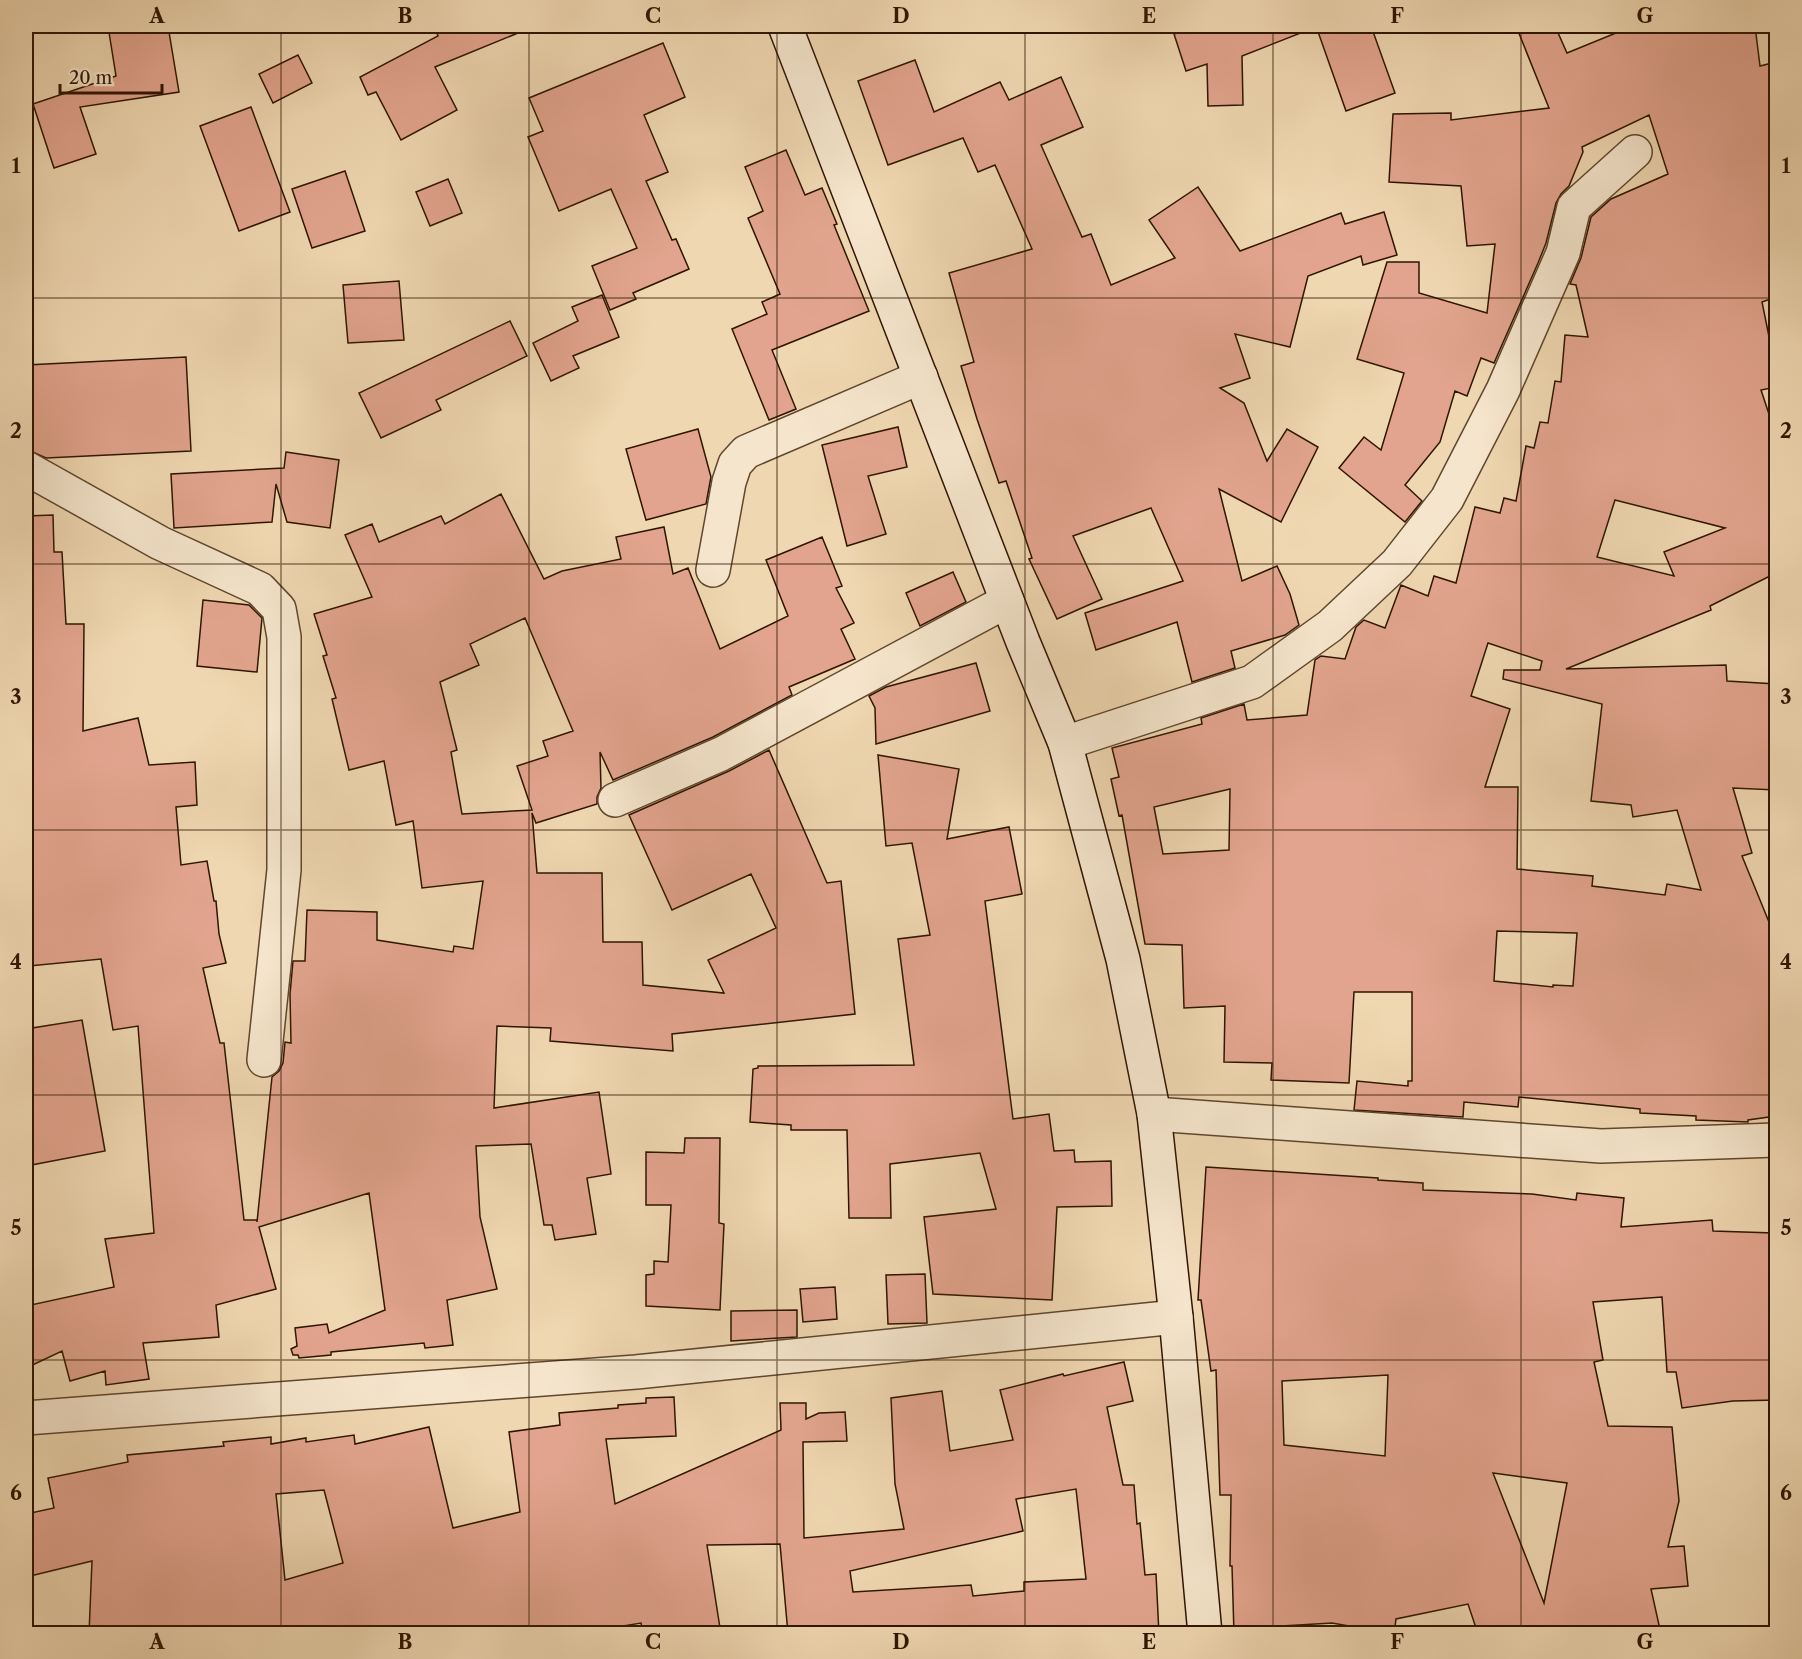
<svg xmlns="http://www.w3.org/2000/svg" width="1802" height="1659" font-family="'Libre Caslon Text',serif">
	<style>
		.building { fill: #e2a48e; stroke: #2f1500; stroke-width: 1.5; fill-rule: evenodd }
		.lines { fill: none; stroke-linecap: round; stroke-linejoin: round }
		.minor-casing { stroke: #5f462c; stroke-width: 36 }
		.tertiary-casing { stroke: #5f462c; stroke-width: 36 }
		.secondary-casing { stroke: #2f1500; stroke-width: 36 }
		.minor { stroke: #f5e5cc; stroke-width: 33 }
		.tertiary { stroke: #f5e5cc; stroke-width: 33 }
		.secondary { stroke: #f5e5cc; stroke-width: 33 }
		.grid { fill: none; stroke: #2f1500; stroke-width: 1.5; stroke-opacity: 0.55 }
		.neatline { fill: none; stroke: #2f1500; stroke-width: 2 }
		.grid-label { font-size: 20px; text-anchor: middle; font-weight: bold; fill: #2f1500 }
	</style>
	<rect width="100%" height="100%" fill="#efd7b1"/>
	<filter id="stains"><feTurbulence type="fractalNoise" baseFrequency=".00333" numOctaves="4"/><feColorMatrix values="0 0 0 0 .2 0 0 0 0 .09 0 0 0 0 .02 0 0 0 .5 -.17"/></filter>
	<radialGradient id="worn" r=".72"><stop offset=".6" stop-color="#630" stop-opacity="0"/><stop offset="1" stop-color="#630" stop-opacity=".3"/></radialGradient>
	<g class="building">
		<polygon points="108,26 168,26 179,92 80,107 96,154 54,168 33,104 116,76"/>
		<polygon points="434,26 535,26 435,67 457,110 401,140 376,92 368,95 360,77 438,36"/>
		<polygon points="1201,26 1315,26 1316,27 1242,56 1243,105 1208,106 1207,64 1186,71 1174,34"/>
		<polygon points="1316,26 1371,26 1395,93 1346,111"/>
		<path d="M 1516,26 L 1555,26 L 1567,53 L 1633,26 L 1755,26 L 1760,66 L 1776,62 L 1776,297 L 1762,302 L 1776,371 L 1776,387 L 1761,390 L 1776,435 L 1776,573 L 1710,606 L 1711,610 L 1566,669 L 1726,665 L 1727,681 L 1776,684 L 1776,790 L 1733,788 L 1752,853 L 1742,856 L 1769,922 L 1776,919 L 1776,1116 L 1748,1120 L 1748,1122 L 1696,1120 L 1696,1116 L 1640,1113 L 1640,1109 L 1519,1097 L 1518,1107 L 1464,1102 L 1463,1117 L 1354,1110 L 1357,1081 L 1408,1086 L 1408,1081 L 1412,1081 L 1412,992 L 1354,992 L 1349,1083 L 1271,1080 L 1272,1063 L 1224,1062 L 1225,1006 L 1184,1008 L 1182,945 L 1145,944 L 1122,815 L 1119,816 L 1111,779 L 1119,777 L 1112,748 L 1202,724 L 1201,718 L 1244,704 L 1247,720 L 1307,715 L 1315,660 L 1321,656 L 1345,659 L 1356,627 L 1364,620 L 1385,628 L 1401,585 L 1428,596 L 1434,576 L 1456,583 L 1475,507 L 1500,513 L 1504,498 L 1516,501 L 1526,446 L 1534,448 L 1540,422 L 1548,423 L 1555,381 L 1561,382 L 1565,335 L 1588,337 L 1576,285 L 1570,284 L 1581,258 L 1591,217 L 1611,199 L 1668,174 L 1649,115 L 1582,147 L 1583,152 L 1569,186 L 1561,194 L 1556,203 L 1546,243 L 1538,263 L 1494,363 L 1481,358 L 1467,396 L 1455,391 L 1440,442 L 1405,485 L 1422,501 L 1405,522 L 1339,468 L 1364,437 L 1381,450 L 1404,373 L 1357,359 L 1387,262 L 1419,262 L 1419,293 L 1487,313 L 1495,244 L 1467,246 L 1461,186 L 1389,182 L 1393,114 L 1451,113 L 1451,120 L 1549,108 ZM 1615,500 L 1725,528 L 1664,552 L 1674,576 L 1597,557 ZM 1488,643 L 1542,661 L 1540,670 L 1504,670 L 1503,679 L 1602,704 L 1591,801 L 1631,805 L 1633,817 L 1677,810 L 1701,890 L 1667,884 L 1665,895 L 1592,886 L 1593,876 L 1517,869 L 1518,787 L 1485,787 L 1510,709 L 1471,696 ZM 1230,789 L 1229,850 L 1163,854 L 1154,807 ZM 1497,931 L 1577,933 L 1573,986 L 1553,985 L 1553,987 L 1494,981 Z"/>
		<polygon points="663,43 685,97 644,115 668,172 646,181 672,240 676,239 689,269 633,293 636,299 610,310 592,266 637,248 611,189 559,211 528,137 543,131 529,98"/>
		<polygon points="298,55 312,83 273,103 259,74"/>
		<polygon points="915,60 934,112 1000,82 1009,100 1061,77 1083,127 1041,145 1082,237 1091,234 1111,285 1175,258 1149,220 1198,187 1240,251 1341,213 1345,224 1384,212 1397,255 1363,265 1361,256 1308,276 1290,347 1235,334 1250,378 1220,388 1244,403 1267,461 1287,429 1318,447 1281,522 1219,489 1242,581 1277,566 1290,594 1299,625 1285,635 1231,651 1235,668 1192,682 1177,622 1096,650 1085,613 1183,581 1151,508 1073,536 1102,599 1057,619 1029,559 1032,558 1006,481 999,483 977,419 961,366 974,362 949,273 1032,249 995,165 978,172 963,138 888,165 858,81"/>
		<polygon points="251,107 290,212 239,231 200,126"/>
		<polygon points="786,150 805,195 822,188 837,224 834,225 869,311 772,350 796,409 769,420 732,329 767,314 762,302 780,294 748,218 763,211 745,167"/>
		<polygon points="345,171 365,231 312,248 292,189"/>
		<polygon points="448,179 462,213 430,226 416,192"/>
		<polygon points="399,281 404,340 348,343 343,285"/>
		<polygon points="602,295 619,337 573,356 579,368 551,381 533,343 578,321 572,307"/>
		<polygon points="510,321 527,356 436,400 441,410 381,438 359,393"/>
		<polygon points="186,357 191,451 46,458 26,449 26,365"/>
		<polygon points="898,427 907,467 868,476 886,534 847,546 822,445"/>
		<polygon points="698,429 711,477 706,504 646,520 626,449"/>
		<polygon points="286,452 339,460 330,528 287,522 276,484 272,522 174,528 171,474 284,468"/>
		<path d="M 501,494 L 544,579 L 562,571 L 621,559 L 616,537 L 664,527 L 673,574 L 688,568 L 720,649 L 788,616 L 766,560 L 822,537 L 842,586 L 836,588 L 854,623 L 841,629 L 855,659 L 789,687 L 792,695 L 713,737 L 613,780 L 600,752 L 601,788 L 597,797 L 597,804 L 536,823 L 532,813 L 537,873 L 602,873 L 603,942 L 642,942 L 643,985 L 724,993 L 708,960 L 776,928 L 751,874 L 672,910 L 629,815 L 729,771 L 769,750 L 827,883 L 841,881 L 855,1014 L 672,1034 L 673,1051 L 550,1041 L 551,1028 L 497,1026 L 494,1108 L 599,1092 L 611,1174 L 587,1178 L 596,1234 L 555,1240 L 552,1225 L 544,1225 L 531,1144 L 476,1146 L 480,1217 L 497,1289 L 447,1300 L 453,1345 L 425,1348 L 424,1343 L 331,1352 L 331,1355 L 299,1358 L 298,1355 L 293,1355 L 291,1349 L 297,1346 L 295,1328 L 327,1324 L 329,1333 L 385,1310 L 369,1193 L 259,1227 L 276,1289 L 216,1305 L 219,1337 L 143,1343 L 149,1379 L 106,1385 L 105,1371 L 70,1381 L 62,1351 L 26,1368 L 26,1306 L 114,1287 L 105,1239 L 154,1233 L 138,1026 L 113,1030 L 101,959 L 29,966 L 26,939 L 26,757 L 27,757 L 30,671 L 26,671 L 26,516 L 53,515 L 54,552 L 62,552 L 66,624 L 84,624 L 83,731 L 138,718 L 149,765 L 195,762 L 197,805 L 176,807 L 181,865 L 207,861 L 214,901 L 216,901 L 219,934 L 226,963 L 203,968 L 220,1043 L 224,1043 L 244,1220 L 257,1220 L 257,1222 L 272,1077 L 279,1071 L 283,1063 L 285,1042 L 291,1043 L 290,994 L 293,961 L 305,961 L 307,910 L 377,912 L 377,940 L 453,952 L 454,946 L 473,949 L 483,881 L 422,888 L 413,821 L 396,825 L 384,761 L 349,770 L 332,699 L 336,698 L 323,656 L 327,655 L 314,614 L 372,597 L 345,535 L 372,524 L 379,542 L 441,516 L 445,524 ZM 525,618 L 573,731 L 543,741 L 548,756 L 517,766 L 532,810 L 462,814 L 451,752 L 457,750 L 440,682 L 479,665 L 470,644 Z"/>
		<polygon points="953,572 966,602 920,626 906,593"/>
		<polygon points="203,600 249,605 262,618 257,672 197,666"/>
		<polygon points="976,663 990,711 876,744 875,708 869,696 886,687"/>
		<polygon points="878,755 959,769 947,839 1009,827 1022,894 985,901 1013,1119 1049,1114 1054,1151 1074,1150 1075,1162 1111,1161 1112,1206 1057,1207 1052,1300 933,1294 924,1217 996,1209 980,1153 890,1164 891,1218 849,1218 847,1130 791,1130 791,1125 750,1122 753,1069 758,1068 758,1066 914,1065 898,939 930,935 912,843 886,846"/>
		<polygon points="82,1020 105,1151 26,1166 26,1029"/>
		<polygon points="685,1138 720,1138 719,1223 724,1224 720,1310 646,1306 646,1275 654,1274 654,1261 668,1262 671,1205 646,1205 646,1152 684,1153"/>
		<path d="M 1206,1167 L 1378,1178 L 1378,1180 L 1423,1183 L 1423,1190 L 1532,1194 L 1576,1200 L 1577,1193 L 1624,1198 L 1621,1227 L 1712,1220 L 1713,1231 L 1774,1233 L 1773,1316 L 1776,1316 L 1776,1400 L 1733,1401 L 1682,1408 L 1676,1372 L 1667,1372 L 1662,1297 L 1593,1302 L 1603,1360 L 1594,1362 L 1608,1426 L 1672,1427 L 1679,1501 L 1668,1547 L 1684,1546 L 1688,1586 L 1651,1589 L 1661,1634 L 1478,1634 L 1468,1604 L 1396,1619 L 1394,1634 L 1360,1634 L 1361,1628 L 1332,1623 L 1282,1626 L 1282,1634 L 1234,1634 L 1232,1566 L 1230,1566 L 1231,1495 L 1220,1495 L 1216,1370 L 1211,1371 L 1201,1300 L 1198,1300 ZM 1388,1375 L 1385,1456 L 1284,1445 L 1282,1381 ZM 1493,1473 L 1567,1483 L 1544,1603 Z"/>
		<polygon points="925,1274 927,1323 888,1324 886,1275"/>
		<polygon points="835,1287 837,1319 803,1322 800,1289"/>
		<polygon points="797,1310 797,1337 731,1341 731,1311"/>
		<path d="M 1124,1362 L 1133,1401 L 1107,1407 L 1123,1485 L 1134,1485 L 1137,1524 L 1140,1523 L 1145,1575 L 1156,1574 L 1159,1634 L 788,1634 L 780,1544 L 707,1545 L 720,1628 L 683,1634 L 643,1634 L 641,1623 L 574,1634 L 89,1634 L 92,1561 L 26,1577 L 26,1514 L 54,1508 L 48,1478 L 128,1462 L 127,1455 L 224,1446 L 223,1442 L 271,1437 L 271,1444 L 306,1438 L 306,1442 L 354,1435 L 355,1444 L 429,1427 L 453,1528 L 520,1512 L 509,1432 L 560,1425 L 559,1413 L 618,1408 L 618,1405 L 646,1403 L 646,1398 L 674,1397 L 676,1436 L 606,1439 L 615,1504 L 781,1430 L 780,1403 L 806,1403 L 806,1419 L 819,1413 L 845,1412 L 847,1441 L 803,1442 L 804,1538 L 904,1529 L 895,1484 L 891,1398 L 942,1391 L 950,1451 L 1013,1440 L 1000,1390 L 1063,1374 L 1064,1376 ZM 1076,1489 L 1086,1579 L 1024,1582 L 1024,1591 L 973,1596 L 971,1585 L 853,1592 L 850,1571 L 1023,1531 L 1016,1499 ZM 324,1490 L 343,1563 L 285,1580 L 276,1494 Z"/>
	</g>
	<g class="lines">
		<defs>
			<g id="minor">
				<polyline points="26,468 160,543 260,589 279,609 284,637 284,870 264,1060"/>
				<polyline points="713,570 729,482 735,464 746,452 921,377"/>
				<polyline points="1065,743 1252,682 1330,626 1397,563 1447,499 1503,390 1563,253 1574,207 1635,152"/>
				<polyline points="615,800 721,754 1007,601"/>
				<polyline points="1154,1114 1601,1146 1776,1140"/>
			</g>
			<polyline id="tertiary" points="26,1418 636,1372 1176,1317"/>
			<polyline id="secondary" points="785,26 1023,642 1065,743 1123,959 1154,1114 1176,1317 1205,1634"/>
		</defs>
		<use href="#minor" class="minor-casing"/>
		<use href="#tertiary" class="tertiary-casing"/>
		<use href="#secondary" class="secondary-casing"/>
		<use href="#minor" class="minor"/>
		<use href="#tertiary" class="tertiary"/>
		<use href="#secondary" class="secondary"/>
	</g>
	<path class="grid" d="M 281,26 L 281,1634M 529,26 L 529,1634M 777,26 L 777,1634M 1025,26 L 1025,1634M 1273,26 L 1273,1634M 1521,26 L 1521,1634M 26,298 L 1776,298M 26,564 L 1776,564M 26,830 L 1776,830M 26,1095 L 1776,1095M 26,1360 L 1776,1360"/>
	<rect width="1802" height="1659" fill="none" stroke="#efd7b1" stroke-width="66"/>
	<path d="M60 84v9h102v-9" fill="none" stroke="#2f1500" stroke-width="3"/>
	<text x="69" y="84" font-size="18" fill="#2f1500" stroke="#f5e5cc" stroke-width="4.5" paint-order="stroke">20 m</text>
	<rect x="33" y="33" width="1736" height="1593" class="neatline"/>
	<g class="grid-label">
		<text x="157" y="23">A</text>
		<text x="405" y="23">B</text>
		<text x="653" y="23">C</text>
		<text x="901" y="23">D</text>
		<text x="1149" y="23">E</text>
		<text x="1397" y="23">F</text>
		<text x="1645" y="23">G</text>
		<text x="16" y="173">1</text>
		<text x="1786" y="173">1</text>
		<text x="16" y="438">2</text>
		<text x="1786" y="438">2</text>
		<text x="16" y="704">3</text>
		<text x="1786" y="704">3</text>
		<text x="16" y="969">4</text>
		<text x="1786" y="969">4</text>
		<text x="16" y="1235">5</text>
		<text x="1786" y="1235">5</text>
		<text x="16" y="1500">6</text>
		<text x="1786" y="1500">6</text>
		<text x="157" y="1649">A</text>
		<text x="405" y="1649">B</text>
		<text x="653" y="1649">C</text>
		<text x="901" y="1649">D</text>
		<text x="1149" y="1649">E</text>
		<text x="1397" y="1649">F</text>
		<text x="1645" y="1649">G</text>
	</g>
	<rect width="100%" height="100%" filter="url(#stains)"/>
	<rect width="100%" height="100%" fill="url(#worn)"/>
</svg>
